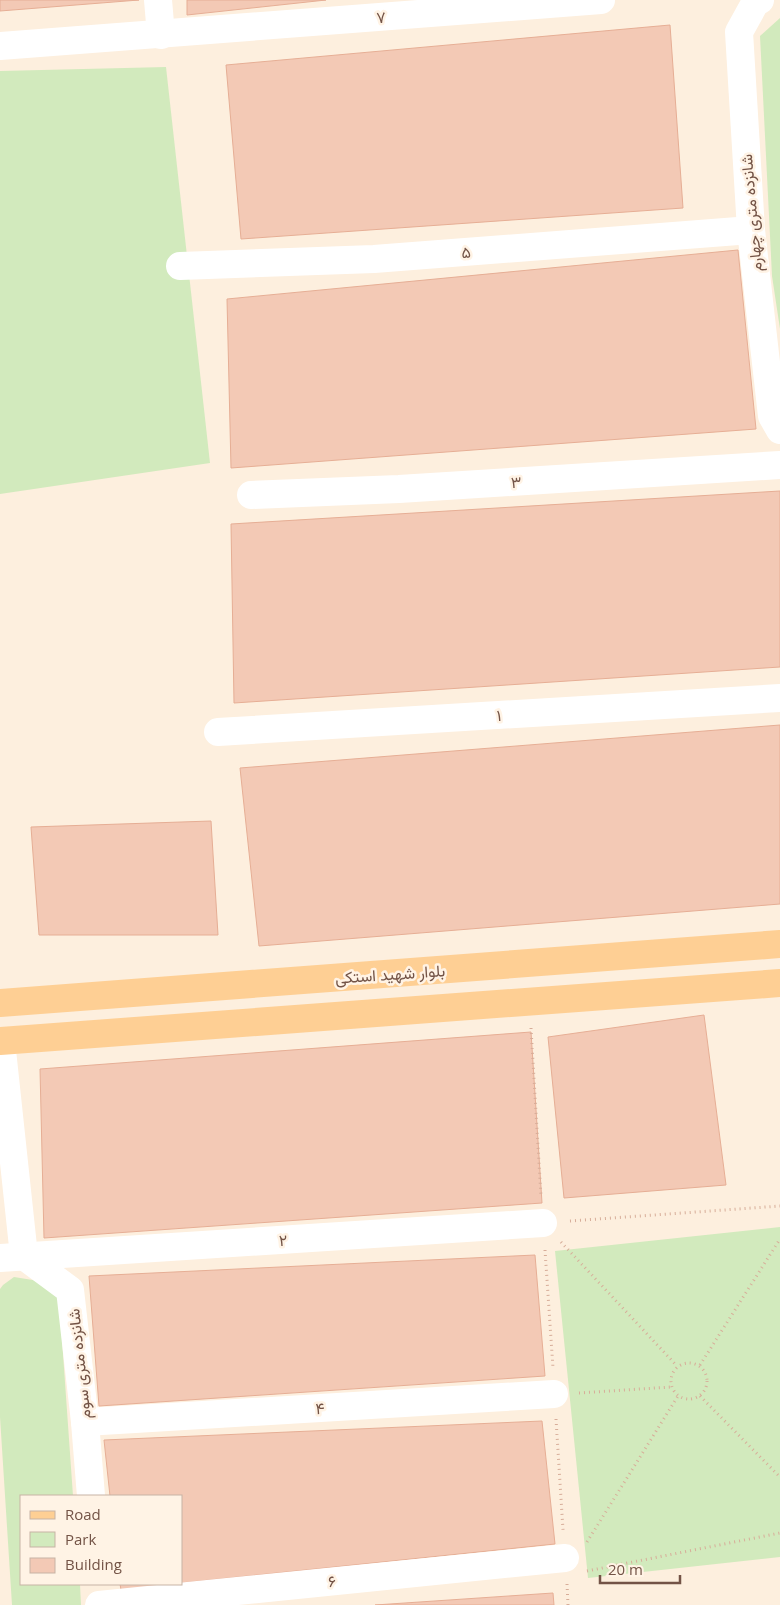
<svg xmlns="http://www.w3.org/2000/svg" width="780" height="1605" font-family="'Open Sans',Vazirmatn,sans-serif">
	<style>
		.green { fill: #d2eabd }
		.building { fill: #f3c9b5; stroke: #e6ae95 }
		.lines { fill: none; stroke-linecap: round; stroke-linejoin: round }
		.path { stroke: #d7ad99; stroke-width: 3; stroke-dasharray: 1 4; stroke-linecap: butt }
		.minor { stroke: #fff; stroke-width: 28 }
		.major { stroke: #fecf94; stroke-width: 28 }
		.labels { text-anchor: middle; dominant-baseline: central; stroke-width: 5; stroke-linejoin: round; paint-order: stroke }
		.street-label { font-size: 16px; fill: #735346; stroke: #fff3e5 }
	</style>
	<rect width="100%" height="100%" fill="#fdefde"/>
	<g class="green">
		<polygon points="780,18 780,329 772,276 760,36"/>
		<polygon points="166,67 210,463 0,494 0,71"/>
		<polygon points="780,1227 780,1557 588,1578 555,1251"/>
		<polygon points="14,1277 45,1282 59,1297 73,1496 21,1496 21,1584 80,1584 81,1605 12,1605 0,1417 0,1289 3,1285"/>
	</g>
	<g class="building">
		<polygon points="0,0 139,0 0,11"/>
		<polygon points="187,0 326,0 187,15"/>
		<polygon points="670,25 683,208 241,239 226,65"/>
		<polygon points="738,250 756,429 231,468 227,299"/>
		<polygon points="780,491 780,667 234,703 231,524"/>
		<polygon points="780,725 780,904 259,946 240,768"/>
		<polygon points="211,821 218,935 39,935 31,827"/>
		<polygon points="704,1015 726,1185 564,1198 548,1037"/>
		<polygon points="531,1032 542,1203 44,1238 40,1069"/>
		<polygon points="535,1255 545,1376 99,1406 89,1276"/>
		<polygon points="542,1421 555,1544 181,1583 181,1496 110,1496 104,1440"/>
		<polygon points="120,1584 178,1584 121,1590"/>
		<polygon points="553,1593 554,1605 375,1605"/>
	</g>
	<g class="lines">
		<g class="path">
			<polyline points="531,1028 541,1196"/>
			<polyline points="570,1221 780,1206"/>
			<polyline points="561,1242 677,1366"/>
			<polyline points="545,1250 553,1368"/>
			<circle cx="689" cy="1381" r="18"/>
			<polyline points="700,1365 780,1239"/>
			<polyline points="579,1393 671,1387"/>
			<polyline points="700,1396 780,1477"/>
			<polyline points="556,1419 563,1530"/>
			<polyline points="587,1542 678,1396"/>
			<polyline points="587,1571 780,1533"/>
			<polyline points="567,1584 568,1605"/>
		</g>
		<g class="minor">
			<polyline points="158,0 161,35"/>
			<polyline points="760,0 755,3 739,32 751,230 772,416 780,430"/>
			<polyline points="0,46 601,0"/>
			<polyline points="180,266 374,259 751,230"/>
			<polyline points="251,495 399,489 780,465"/>
			<polyline points="218,732 780,698"/>
			<polyline points="1,1041 24,1256 70,1290 85,1422 91,1496"/>
			<polyline points="0,1258 543,1223"/>
			<polyline points="85,1422 554,1394"/>
			<polyline points="99,1605 565,1558"/>
		</g>
		<g class="major">
			<polyline points="0,1003 780,944"/>
			<polyline points="0,1041 780,983"/>
		</g>
	</g>
	<g class="labels">
		<g class="street-label">
			<text transform="translate(381 17) rotate(-4)">۷</text>
			<text transform="translate(751 213) rotate(-95)">شانزده متری چهارم</text>
			<text transform="translate(466 252) rotate(-4)">۵</text>
			<text transform="translate(516 482) rotate(-4)">۳</text>
			<text transform="translate(499 715) rotate(-4)">۱</text>
			<text transform="translate(390 974) rotate(-4)">بلوار شهید استکی</text>
			<text transform="translate(283 1240) rotate(-4)">۲</text>
			<text transform="translate(79 1364) rotate(-96)">شانزده متری سوم</text>
			<text transform="translate(320 1408) rotate(-3)">۴</text>
			<text transform="translate(332 1581) rotate(-6)">۶</text>
		</g>
	</g>
	<rect x="20" y="1495" width="162" height="90" fill="#fff3e5" stroke="#c7b3a5"/>
	<rect x="30" y="1511" width="25" height="8" fill="#fecf94" stroke="#c7b3a5"/>
	<text x="65" y="1520" font-size="15" fill="#735346">Road</text>
	<rect x="30" y="1532" width="25" height="15" fill="#d2eabd" stroke="#c7b3a5"/>
	<text x="65" y="1545" font-size="15" fill="#735346">Park</text>
	<rect x="30" y="1558" width="25" height="15" fill="#f3c9b5" stroke="#c7b3a5"/>
	<text x="65" y="1570" font-size="15" fill="#735346">Building</text>
	<path d="M600 1575v8h80v-8" fill="none" stroke="#735346" stroke-width="2.5"/>
	<text x="608" y="1575" font-size="15" fill="#735346" stroke="#fff3e5" stroke-width="4" paint-order="stroke">20 m</text>
</svg>
